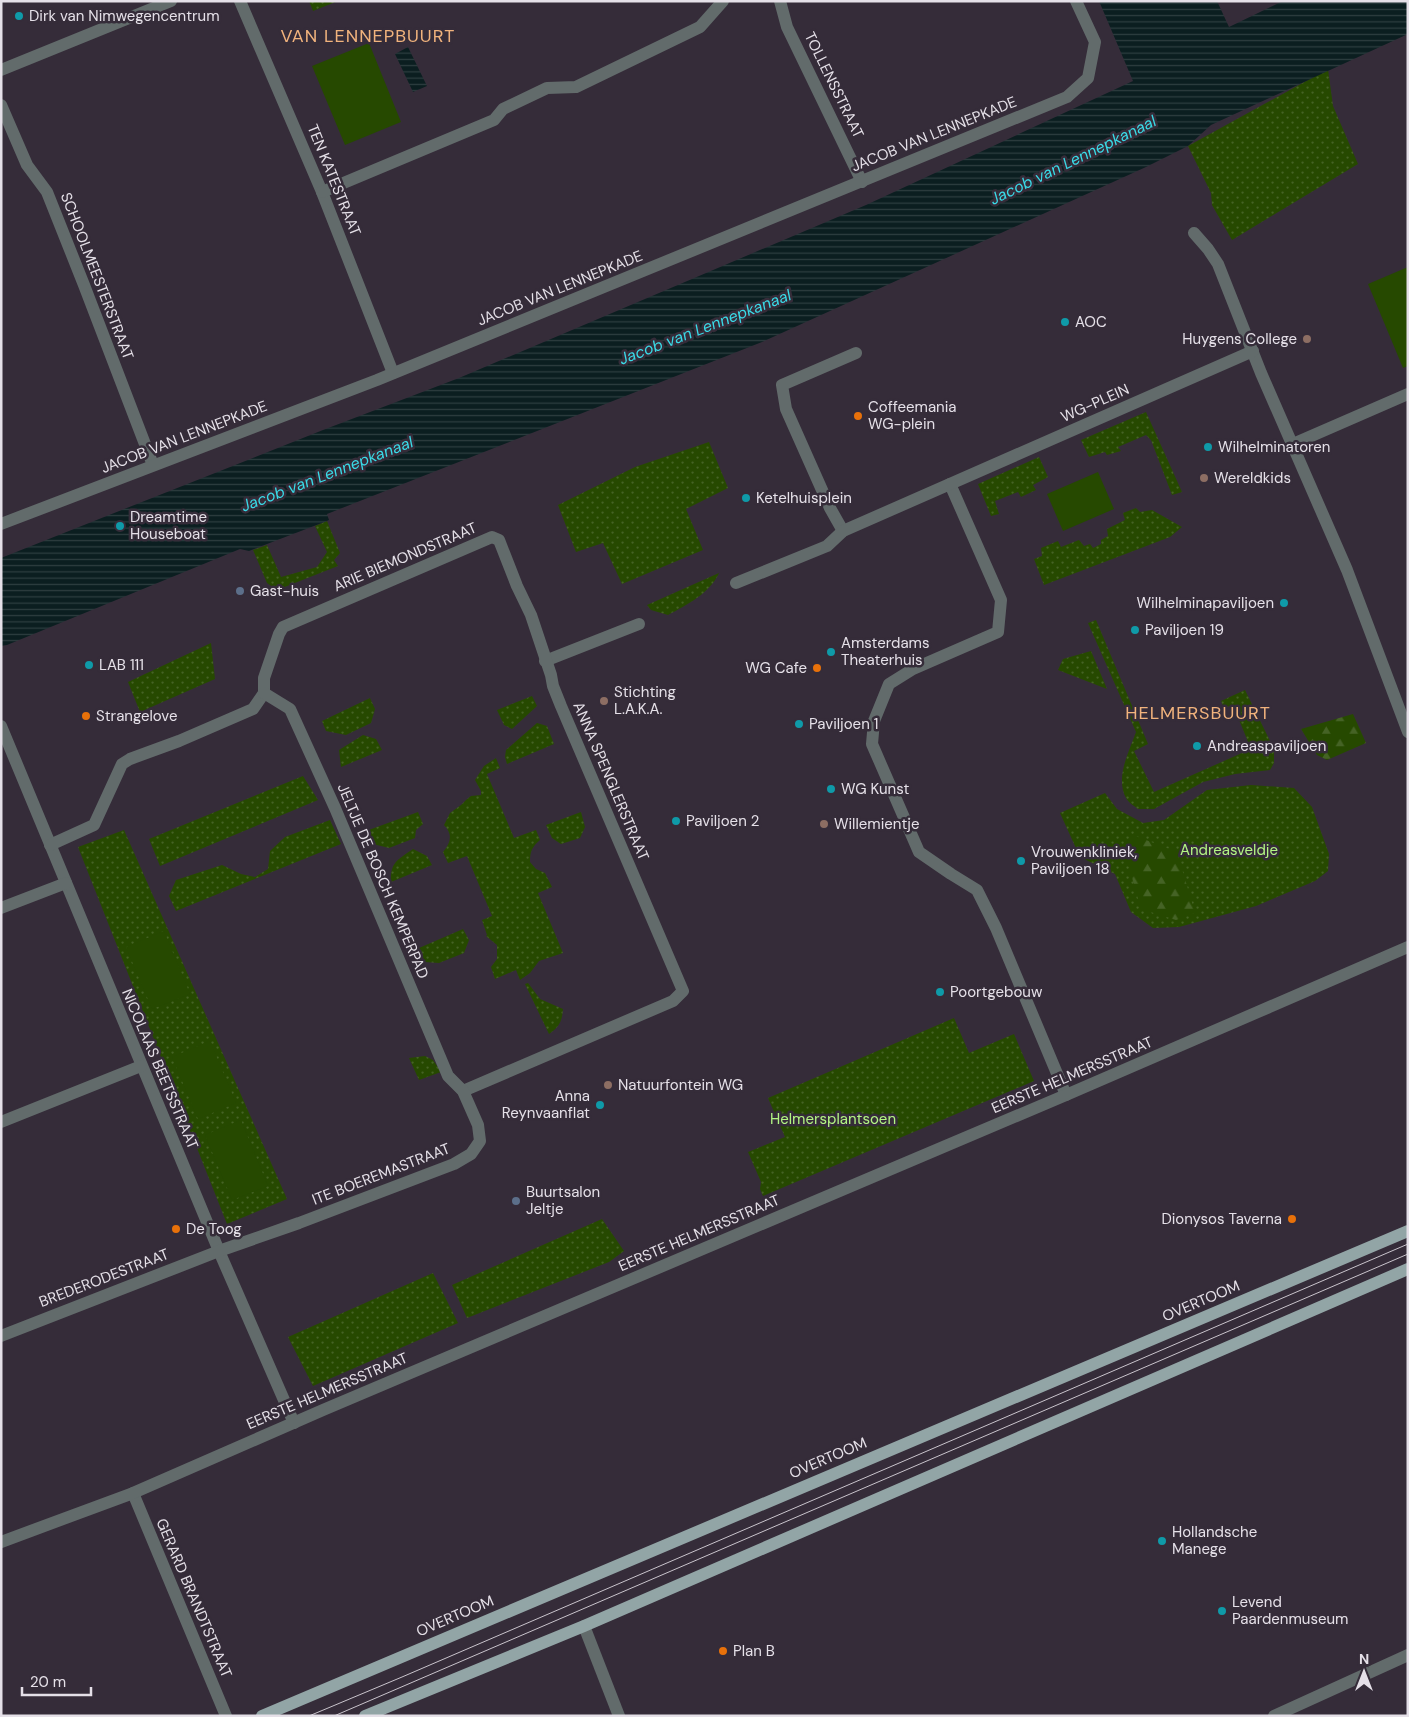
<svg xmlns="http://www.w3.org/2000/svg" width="1409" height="1717" font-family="'DM Sans',sans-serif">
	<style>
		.green { fill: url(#green-dots) }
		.forest { fill: url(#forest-firs) }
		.pitch { fill: #264900 }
		.water { fill: url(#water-rules) }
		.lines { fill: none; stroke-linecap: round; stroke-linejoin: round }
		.minor { stroke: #626b6b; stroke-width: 12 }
		.major { stroke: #92a5a6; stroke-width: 12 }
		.tram { stroke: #c9c4cc; stroke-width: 1 }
		.culture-dot { fill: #0f9aa8; stroke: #352c39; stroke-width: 2 }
		.education-dot { fill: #8d6e63; stroke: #352c39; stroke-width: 2 }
		.food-dot { fill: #e8710a; stroke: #352c39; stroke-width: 2 }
		.service-dot { fill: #5c6f8a; stroke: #352c39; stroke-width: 2 }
		.labels { text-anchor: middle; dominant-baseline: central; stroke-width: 5; stroke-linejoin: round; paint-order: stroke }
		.poi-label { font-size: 15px; fill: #e5e0e8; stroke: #352c39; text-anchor: start }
		.street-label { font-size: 15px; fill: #e5e0e8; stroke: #352c39 }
		.park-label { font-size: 15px; fill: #b3f584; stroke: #352c39 }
		.water-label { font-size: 16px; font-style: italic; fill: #3adbe8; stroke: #352c39 }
		.quarter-label { font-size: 18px; letter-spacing: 1px; fill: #f1b37d; stroke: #352c39 }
	</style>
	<defs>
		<pattern id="green-dots" width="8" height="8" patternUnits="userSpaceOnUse" patternTransform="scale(1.25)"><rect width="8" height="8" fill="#264900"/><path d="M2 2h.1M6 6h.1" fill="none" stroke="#456325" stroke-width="1.8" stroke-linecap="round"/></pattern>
		<pattern id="forest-firs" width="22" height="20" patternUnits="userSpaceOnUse" patternTransform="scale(1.25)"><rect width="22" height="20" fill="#264900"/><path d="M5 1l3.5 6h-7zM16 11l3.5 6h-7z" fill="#456325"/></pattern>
		<pattern id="water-rules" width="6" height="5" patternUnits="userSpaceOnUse" patternTransform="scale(1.25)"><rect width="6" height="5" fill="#0b1e20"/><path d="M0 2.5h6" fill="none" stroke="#2e3e40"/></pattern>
	</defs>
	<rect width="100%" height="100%" fill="#352c39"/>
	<g class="green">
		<polygon points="309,1 338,1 313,11"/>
		<polygon points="1328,69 1333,106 1358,164 1232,240 1212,205 1211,193 1188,146"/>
		<polygon points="1146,412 1182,492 1172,495 1151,440 1146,435 1118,447 1121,451 1107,455 1105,452 1089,457 1081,440"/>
		<polygon points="709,442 728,488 686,509 703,550 622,584 603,543 576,552 558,505 635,467"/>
		<polygon points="1039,457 1048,477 1033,485 1036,490 1021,497 1018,492 995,501 999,514 991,516 978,484"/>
		<polygon points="1136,508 1140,512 1152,510 1182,527 1170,537 1044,585 1034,559 1042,556 1041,548 1058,541 1061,547 1079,540 1084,546 1090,544 1093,548 1101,544 1101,540 1108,536 1107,529 1125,520 1123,513"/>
		<polygon points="327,521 340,553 334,560 338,566 277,590 267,583 253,550 267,545 281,577 317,567 327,552 315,526"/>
		<path d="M 719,573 C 710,593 687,605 668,615 L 651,610 L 647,605 Z"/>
		<path d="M 1096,620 L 1148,744 L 1134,751 L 1154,792 L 1251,749 L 1233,705 L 1224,708 L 1221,701 L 1245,690 L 1274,749 L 1274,763 L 1270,770 L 1235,774 L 1203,782 L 1154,809 L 1138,809 C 1134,806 1128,802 1126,798 C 1115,777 1129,752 1136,732 L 1088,623 Z"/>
		<polygon points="211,643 215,679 140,712 128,682"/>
		<polygon points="1091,651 1107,689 1058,670 1063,659"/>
		<polygon points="532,696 537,706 512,729 504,725 497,710"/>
		<polygon points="370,698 375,709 371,723 346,735 326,731 322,721"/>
		<polygon points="537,723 547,726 554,744 507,764 505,757 506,750"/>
		<polygon points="363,735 376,739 382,750 341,767 339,750"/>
		<path d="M 496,758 L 500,768 L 487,774 L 514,838 L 536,830 L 540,840 C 532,847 530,851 530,862 L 536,869 L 545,873 L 552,887 L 538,893 L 563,953 L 539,961 L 530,973 L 520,980 L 516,970 L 495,979 L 491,967 L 497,959 L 497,945 L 486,936 L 487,935 L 482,920 L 492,916 L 467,856 L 448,863 L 443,852 C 451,843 453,834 444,825 L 450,813 L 461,805 L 466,800 L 471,796 L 481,795 L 481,791 L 475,780 L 484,766 Z"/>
		<polygon points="303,776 318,800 160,866 149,839"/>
		<polygon points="1251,785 1294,788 1312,807 1329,854 1328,871 1315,881 1256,906 1179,927 1153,928 1131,912 1115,874 1080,857 1060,813 1105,793 1117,809 1143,823 1164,820 1207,790"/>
		<polygon points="418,812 423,824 416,830 415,838 389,848 373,844 366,831"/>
		<polygon points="581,812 585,827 580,838 561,844 552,838 546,825"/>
		<polygon points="330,820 341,844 176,911 169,896 176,880 222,865 241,874 255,877 268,869 270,851 285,837"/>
		<polygon points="124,830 287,1199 227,1224 78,847"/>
		<path d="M 413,849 L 427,856 L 432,865 L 391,882 C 390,863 397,860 413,849 Z"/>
		<polygon points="463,929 469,940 464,953 439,963 425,962 419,948"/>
		<path d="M 528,983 L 540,999 L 563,1009 C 562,1022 559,1027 549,1034 L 525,984 Z"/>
		<polygon points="954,1018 969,1053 1014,1034 1034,1081 763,1196 760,1189 761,1182 748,1152 785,1137 768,1098"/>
		<polygon points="425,1056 433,1060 441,1072 419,1080 409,1058"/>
		<polygon points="602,1219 624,1251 609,1262 467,1318 452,1285"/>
		<polygon points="433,1273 458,1323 313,1386 288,1337"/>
	</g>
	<g class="forest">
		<polygon points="1353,714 1366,743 1327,760 1317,755 1301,729"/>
		<polygon points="1133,835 1177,852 1195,913 1176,920 1141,909 1124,850"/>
	</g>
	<g class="pitch">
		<polygon points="369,43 401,122 345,145 312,66"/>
		<polygon points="1408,267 1408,366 1403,368 1368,284"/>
		<polygon points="1098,472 1114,509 1063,531 1047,494"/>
		<polygon points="164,931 190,994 152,1009 126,947"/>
		<polygon points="210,1041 236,1103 198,1119 172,1057"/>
		<polygon points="241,1120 268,1186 232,1200 205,1135"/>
	</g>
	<g class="water">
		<polygon points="1099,1 1217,1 1229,27 1283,1 1408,1 1408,34 1211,125 1188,146 1146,167 762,342 327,514 329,520 327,521 249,551 240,549 7,645 1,646 1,558 323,430 459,378 866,205 1133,81"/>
		<polygon points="408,47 427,86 413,92 395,54"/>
	</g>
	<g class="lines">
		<g class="minor">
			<polyline points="240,1 322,192 393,373"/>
			<polyline points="780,1 787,27 862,182"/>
			<polyline points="1,70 171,1"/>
			<polyline points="1,105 27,165 47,192 84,285 153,465"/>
			<polyline points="322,192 494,120 503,109 547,88 576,87 700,27 723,1"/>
			<polyline points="1194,233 1208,249 1218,264 1261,373 1347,570 1408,732"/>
			<polyline points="1293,444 1408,394"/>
			<polyline points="950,484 1001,600 998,632 913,669 889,684 874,721 872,744 919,852 951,874 977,890 996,928 1066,1095"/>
			<polyline points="1,524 377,380 1067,97 1088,78 1095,42 1076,1"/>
			<polyline points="843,531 830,508 786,409 782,385 856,353"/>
			<polyline points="736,583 827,546 843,531 1253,351"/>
			<polyline points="545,661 639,624"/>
			<polyline points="1,726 219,1251 294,1423"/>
			<polyline points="50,845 94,825 122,764 130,759 179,741 253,709 264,693 264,678 279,634 283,627 492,537 499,540 517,586 531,615 551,675 553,686 561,706 683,991 673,1001 463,1091"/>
			<polyline points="1,908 66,883"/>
			<polyline points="1,1122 141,1066"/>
			<polyline points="1,1336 219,1251 299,1223 454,1164 471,1154 480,1141 478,1125 463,1091 448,1076 335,808 290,709 264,693"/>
			<polyline points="133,1493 226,1716"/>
			<polyline points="1,1542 133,1493 323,1410 1066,1095 1408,947"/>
			<polyline points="584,1626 619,1716"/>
			<polyline points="1274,1716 1408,1655"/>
		</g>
		<g class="major">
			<polyline points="262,1716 1408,1231"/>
			<polyline points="365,1716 584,1626 1408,1269"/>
		</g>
		<g class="tram">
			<polyline points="309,1716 402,1677 1408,1244"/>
			<polyline points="334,1716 1408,1254"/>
		</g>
	</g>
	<g class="culture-dot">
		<circle cx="19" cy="16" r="5"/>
		<circle cx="1065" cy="322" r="5"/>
		<circle cx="1208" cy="447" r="5"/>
		<circle cx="746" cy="498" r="5"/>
		<circle cx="120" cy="526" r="5"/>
		<circle cx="1284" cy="603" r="5"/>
		<circle cx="1135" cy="630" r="5"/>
		<circle cx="831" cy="652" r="5"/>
		<circle cx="89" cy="665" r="5"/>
		<circle cx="799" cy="724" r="5"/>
		<circle cx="1197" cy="746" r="5"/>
		<circle cx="831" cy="789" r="5"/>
		<circle cx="676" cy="821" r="5"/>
		<circle cx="1021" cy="861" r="5"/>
		<circle cx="940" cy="992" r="5"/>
		<circle cx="600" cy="1105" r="5"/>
		<circle cx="1162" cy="1541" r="5"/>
		<circle cx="1222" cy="1611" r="5"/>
	</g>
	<g class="education-dot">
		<circle cx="1307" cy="339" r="5"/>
		<circle cx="1204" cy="478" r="5"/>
		<circle cx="604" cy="701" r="5"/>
		<circle cx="824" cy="824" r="5"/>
		<circle cx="608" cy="1085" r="5"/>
	</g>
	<g class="food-dot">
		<circle cx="858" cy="416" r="5"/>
		<circle cx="817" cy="668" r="5"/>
		<circle cx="86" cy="716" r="5"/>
		<circle cx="1292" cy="1219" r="5"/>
		<circle cx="176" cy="1229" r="5"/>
		<circle cx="723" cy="1651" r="5"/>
	</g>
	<g class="service-dot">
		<circle cx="240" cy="591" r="5"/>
		<circle cx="516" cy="1201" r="5"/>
	</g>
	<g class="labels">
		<g class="poi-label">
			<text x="29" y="16">Dirk van Nimwegencentrum</text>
			<text x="1075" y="322">AOC</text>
			<text x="1297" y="339" text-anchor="end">Huygens College</text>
			<text x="868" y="407">Coffeemania<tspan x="868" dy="17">WG-plein</tspan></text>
			<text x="1218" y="447">Wilhelminatoren</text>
			<text x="1214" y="478">Wereldkids</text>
			<text x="756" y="498">Ketelhuisplein</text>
			<text x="130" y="517">Dreamtime<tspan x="130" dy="17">Houseboat</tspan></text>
			<text x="250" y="591">Gast-huis</text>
			<text x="1274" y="603" text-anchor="end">Wilhelminapaviljoen</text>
			<text x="1145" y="630">Paviljoen 19</text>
			<text x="841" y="643">Amsterdams<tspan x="841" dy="17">Theaterhuis</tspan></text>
			<text x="99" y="665">LAB 111</text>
			<text x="807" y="668" text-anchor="end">WG Cafe</text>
			<text x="614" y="692">Stichting<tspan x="614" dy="17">L.A.K.A.</tspan></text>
			<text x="96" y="716">Strangelove</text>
			<text x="809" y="724">Paviljoen 1</text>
			<text x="1207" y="746">Andreaspaviljoen</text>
			<text x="841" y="789">WG Kunst</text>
			<text x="686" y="821">Paviljoen 2</text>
			<text x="834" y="824">Willemientje</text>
			<text x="1031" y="852">Vrouwenkliniek,<tspan x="1031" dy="17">Paviljoen 18</tspan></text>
			<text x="950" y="992">Poortgebouw</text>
			<text x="618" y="1085">Natuurfontein WG</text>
			<text x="590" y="1096" text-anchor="end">Anna<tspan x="590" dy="17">Reynvaanflat</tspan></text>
			<text x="526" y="1192">Buurtsalon<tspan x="526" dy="17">Jeltje</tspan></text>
			<text x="1282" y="1219" text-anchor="end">Dionysos Taverna</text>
			<text x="186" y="1229">De Toog</text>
			<text x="1172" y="1532">Hollandsche<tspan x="1172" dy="17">Manege</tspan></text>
			<text x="1232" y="1602">Levend<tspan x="1232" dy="17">Paardenmuseum</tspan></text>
			<text x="733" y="1651">Plan B</text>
		</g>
		<g class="street-label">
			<text transform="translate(834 85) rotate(64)">TOLLENSSTRAAT</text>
			<text transform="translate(934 134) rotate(-22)">JACOB VAN LENNEPKADE</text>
			<text transform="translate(334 180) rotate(68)">TEN KATESTRAAT</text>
			<text transform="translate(97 276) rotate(69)">SCHOOLMEESTERSTRAAT</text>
			<text transform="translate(560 288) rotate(-22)">JACOB VAN LENNEPKADE</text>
			<text transform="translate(1095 403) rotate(-24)">WG-PLEIN</text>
			<text transform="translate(184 437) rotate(-21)">JACOB VAN LENNEPKADE</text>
			<text transform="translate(405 557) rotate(-23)">ARIE BIEMONDSTRAAT</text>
			<text transform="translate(611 781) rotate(67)">ANNA SPENGLERSTRAAT</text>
			<text transform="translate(383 881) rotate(67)">JELTJE DE BOSCH KEMPERPAD</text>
			<text transform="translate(160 1069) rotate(67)">NICOLAAS BEETSSTRAAT</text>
			<text transform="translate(1072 1075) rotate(-23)">EERSTE HELMERSSTRAAT</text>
			<text transform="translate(381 1174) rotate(-21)">ITE BOEREMASTRAAT</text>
			<text transform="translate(699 1233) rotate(-23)">EERSTE HELMERSSTRAAT</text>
			<text transform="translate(104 1278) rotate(-21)">BREDERODESTRAAT</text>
			<text transform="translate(1201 1301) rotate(-23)">OVERTOOM</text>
			<text transform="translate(327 1391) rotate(-23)">EERSTE HELMERSSTRAAT</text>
			<text transform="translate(828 1458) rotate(-23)">OVERTOOM</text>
			<text transform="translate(194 1598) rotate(67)">GERARD BRANDTSTRAAT</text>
			<text transform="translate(455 1616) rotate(-23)">OVERTOOM</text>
		</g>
		<g class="park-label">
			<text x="1229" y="850">Andreasveldje</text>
			<text x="833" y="1119">Helmersplantsoen</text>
		</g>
		<g class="water-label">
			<text transform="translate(1073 160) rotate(-26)">Jacob van Lennepkanaal</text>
			<text transform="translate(705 327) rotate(-21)">Jacob van Lennepkanaal</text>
			<text transform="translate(327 474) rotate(-21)">Jacob van Lennepkanaal</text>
		</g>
		<g class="quarter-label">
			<text x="368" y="36">VAN LENNEPBUURT</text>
			<text x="1198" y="713">HELMERSBUURT</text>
		</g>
	</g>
	<rect width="1409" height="1717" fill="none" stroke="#e5e0e8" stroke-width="5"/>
	<g transform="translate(1364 1672)" stroke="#352c39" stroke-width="4" paint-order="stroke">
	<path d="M0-4L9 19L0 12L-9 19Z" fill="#e5e0e8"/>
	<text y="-8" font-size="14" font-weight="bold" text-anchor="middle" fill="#e5e0e8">N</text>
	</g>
	<path d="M22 1687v8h69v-8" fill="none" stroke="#e5e0e8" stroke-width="2.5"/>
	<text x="30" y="1687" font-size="15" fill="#e5e0e8" stroke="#352c39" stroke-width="4" paint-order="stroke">20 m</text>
</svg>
